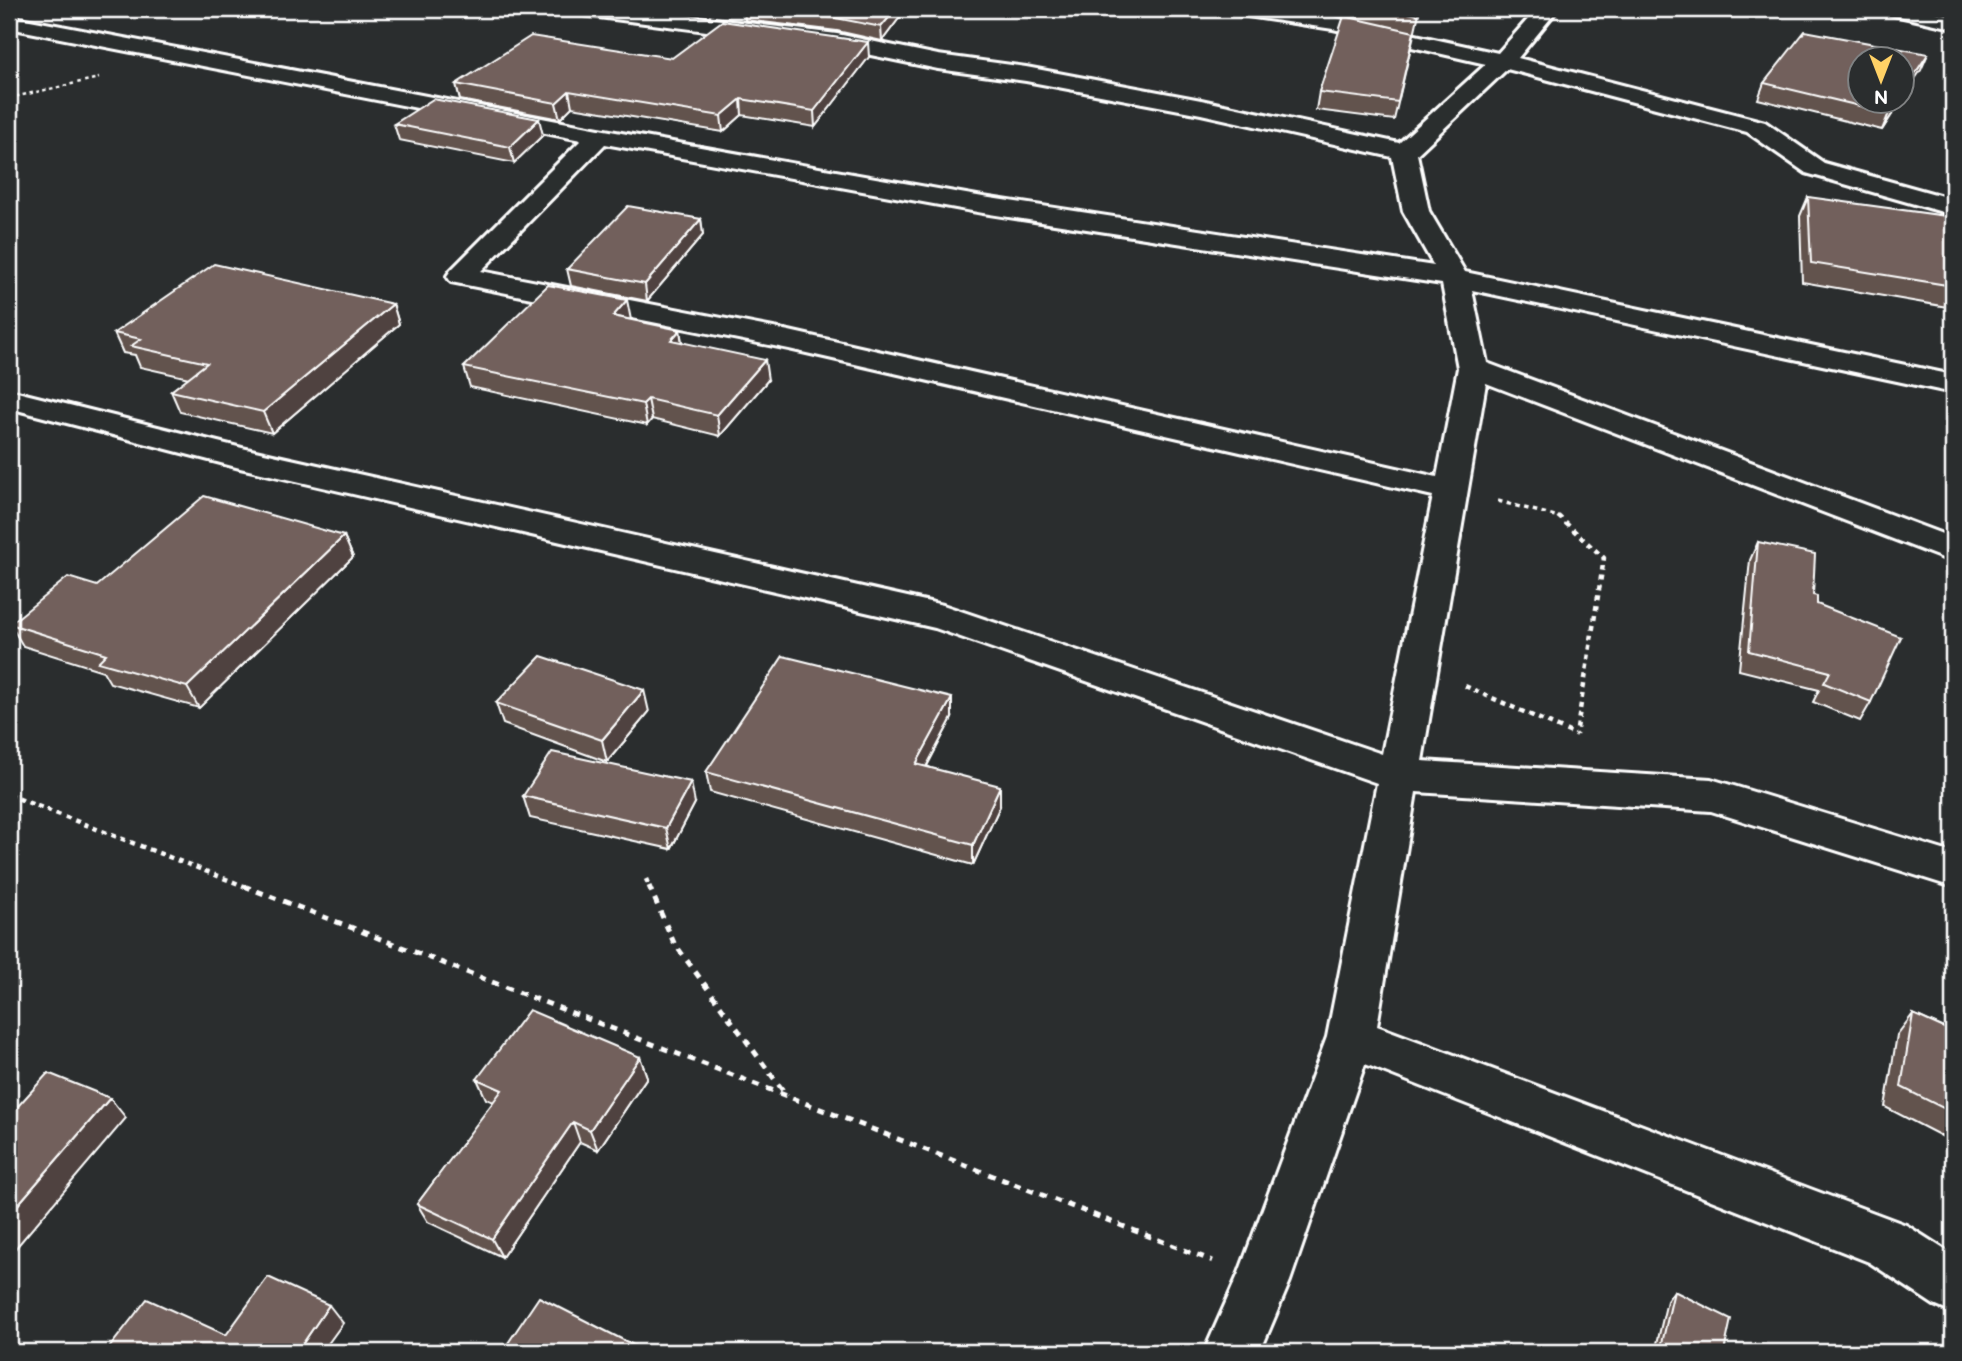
<svg xmlns="http://www.w3.org/2000/svg" width="1962" height="1361" font-family="'Balsamiq Sans',sans-serif">
	<style>
		.lines { fill: none; stroke-linecap: round; stroke-linejoin: round }
		.minor-casing { stroke: #fff; stroke-width: 6 }
		.path-far3 { stroke: #fff; stroke-width: 2.5; stroke-dasharray: 3.5 3.5; stroke-linecap: butt }
		.path-far2 { stroke: #fff; stroke-width: 3.5; stroke-dasharray: 4.5 4.5; stroke-linecap: butt }
		.path-far1 { stroke: #fff; stroke-width: 4.5; stroke-dasharray: 5 5; stroke-linecap: butt }
		.path { stroke: #fff; stroke-width: 5; stroke-dasharray: 7 7; stroke-linecap: butt }
		.minor { fill: #2a2d2e; fill-rule: evenodd }
		.wall { fill: #62534e; stroke: #fff; stroke-width: 2 }
		.shaded-wall { fill: #504340; stroke: #fff; stroke-width: 2 }
		.building { fill: #72605b; stroke: #fff; stroke-width: 2 }
	</style>
	<rect width="100%" height="100%" fill="#2a2d2e"/>
	<filter id="ink" filterUnits="userSpaceOnUse"><feTurbulence type="fractalNoise" baseFrequency=".0143" numOctaves="2"/><feDisplacementMap in="SourceGraphic" scale="14" xChannelSelector="R" yChannelSelector="G"/><feConvolveMatrix kernelMatrix="1 2 1 2 8 2 1 2 1" color-interpolation-filters="sRGB"/></filter>
	<g filter="url(#ink)">
		<g class="lines">
			<defs>
				<g id="minor">
					<path d="M 572,9 L 632,9 L 837,34 L 938,55 L 1026,67 L 1201,100 L 1399,143 L 1486,64 L 1333,29 L 1241,15 L 1234,13 L 1231,9 L 1281,9 L 1333,17 L 1498,53 L 1537,9 L 1558,9 L 1518,58 L 1765,122 L 1824,163 L 1953,199 L 1953,215 L 1806,173 L 1747,132 L 1507,69 L 1417,154 L 1429,211 L 1465,272 L 1953,375 L 1953,393 L 1472,290 L 1487,363 L 1953,538 L 1953,562 L 1486,383 L 1422,761 L 1711,779 L 1953,853 L 1953,887 L 1711,811 L 1416,792 L 1377,1026 L 1906,1225 L 1953,1255 L 1953,1313 L 1934,1305 L 1869,1262 L 1365,1064 L 1290,1281 L 1260,1352 L 1204,1352 L 1239,1273 L 1327,1037 L 1377,783 L 935,628 L 240,468 L 9,408 L 9,390 L 242,448 L 943,605 L 1382,754 L 1433,496 L 789,349 L 451,282 L 447,276 L 451,270 L 581,140 L 9,28 L 9,16 L 599,129 L 983,197 L 1434,266 L 1403,211 L 1392,157 L 1201,114 L 1026,81 L 938,69 L 837,48 L 583,15 L 576,13 ZM 605,144 L 983,213 L 1442,284 L 1458,368 L 1437,477 L 789,331 L 481,271 Z"/>
					<polygon points="1881,9 1921,9 1953,16 1953,28 1885,13"/>
				</g>
			</defs>
			<use href="#minor" class="minor-casing"/>
			<polyline class="path-far3" points="9,98 99,78"/>
			<polyline class="path-far2" points="1498,501 1559,517"/>
			<g class="path-far1">
				<polyline points="1558,516 1604,558 1576,735"/>
				<polyline points="1465,686 1576,735"/>
				<polyline points="9,795 249,888"/>
				<polyline points="646,879 650,888"/>
			</g>
			<g class="path">
				<polyline points="244,886 1213,1261"/>
				<polyline points="649,886 674,943 787,1096"/>
			</g>
			<use href="#minor" class="minor"/>
		</g>
		<g class="wall">
			<polygon points="744,9 906,9 882,41 837,31 745,20"/>
			<polygon points="1347,9 1420,9 1394,120 1316,110 1319,92 1346,17"/>
			<polygon points="869,57 815,127 742,115 723,132 572,107 560,119 460,100 456,84 672,58"/>
			<polygon points="1921,70 1860,102 1900,102 1882,130 1758,99 1764,83"/>
			<polygon points="394,124 543,135 514,163 399,140"/>
			<polygon points="1808,197 1953,244 1953,308 1802,282 1800,216"/>
			<polygon points="701,219 703,235 647,301 571,286 567,269"/>
			<polygon points="393,304 399,324 272,433 180,412 171,391 189,378 140,367 135,355 123,353 114,333"/>
			<polygon points="631,320 680,330 682,342 768,380 720,436 652,419 647,425 470,387 464,367"/>
			<polygon points="344,536 353,557 199,708 110,683 103,671 23,646 10,624 97,586"/>
			<polygon points="1758,542 1813,595 1817,604 1871,702 1860,721 1813,702 1819,690 1739,670 1750,560"/>
			<polygon points="496,703 649,712 607,762 503,724"/>
			<polygon points="952,718 927,766 1000,806 973,865 710,792 706,772"/>
			<polygon points="523,796 695,803 671,849 530,818"/>
			<polygon points="1913,1014 1953,1032 1953,1142 1885,1107 1897,1035"/>
			<polygon points="640,1057 647,1077 598,1150 580,1142 502,1257 428,1222 417,1204 494,1102 486,1099 477,1079"/>
			<polygon points="1674,1291 1724,1352 1655,1352 1667,1301"/>
		</g>
		<g class="shaded-wall">
			<polygon points="896,9 906,9 882,41 881,27"/>
			<polygon points="868,42 869,57 815,127 814,111"/>
			<polygon points="1928,54 1921,70 1902,98 1902,93"/>
			<polygon points="569,91 572,107 560,119 556,103"/>
			<polygon points="741,99 742,115 723,132 721,116"/>
			<polygon points="1897,102 1900,102 1882,130 1889,113"/>
			<polygon points="539,119 543,135 514,163 510,147"/>
			<polygon points="701,219 703,235 647,301 645,284"/>
			<polygon points="627,300 631,320 613,316"/>
			<polygon points="393,304 399,324 272,433 263,412"/>
			<polygon points="680,330 683,351 671,340"/>
			<polygon points="765,360 768,380 720,436 717,415"/>
			<polygon points="648,399 652,419 647,425 643,404"/>
			<polygon points="344,536 353,557 199,708 187,687"/>
			<polygon points="644,690 649,712 607,762 602,740"/>
			<polygon points="952,698 952,718 917,784 916,764"/>
			<polygon points="691,782 695,803 671,849 666,828"/>
			<polygon points="1000,786 1000,806 973,865 973,845"/>
			<polygon points="640,1057 647,1077 598,1150 590,1130"/>
			<polygon points="110,1098 126,1118 9,1256 9,1215"/>
			<polygon points="573,1122 580,1142 502,1257 492,1239"/>
			<polygon points="329,1305 343,1323 322,1352 297,1352"/>
		</g>
		<g class="building">
			<polygon points="759,9 896,9 881,27 836,18"/>
			<polygon points="1390,9 1419,9 1418,15"/>
			<polygon points="1344,16 1414,32 1398,102 1319,92"/>
			<polygon points="722,21 868,42 814,111 741,99 721,116 569,91 556,103 456,84 531,36 672,58"/>
			<polygon points="1805,31 1928,54 1902,93 1902,60 1860,60 1860,102 1897,102 1889,113 1764,83"/>
			<polygon points="433,99 539,119 510,147 394,124"/>
			<polygon points="1808,197 1946,216 1953,244 1953,286 1811,263"/>
			<polygon points="628,206 701,219 645,284 567,269"/>
			<polygon points="214,264 393,304 263,412 171,391 207,363 131,346 141,339 114,333"/>
			<polygon points="548,285 627,300 613,316 680,330 671,340 765,360 717,415 648,399 643,404 464,367"/>
			<polygon points="204,496 344,536 187,687 98,662 106,654 10,624 68,577 97,586"/>
			<polygon points="1758,542 1815,554 1813,595 1817,596 1817,604 1901,637 1871,702 1824,683 1830,672 1749,651"/>
			<polygon points="541,656 644,690 602,740 496,703"/>
			<polygon points="783,656 952,698 916,764 1000,786 973,845 706,772"/>
			<polygon points="552,752 691,782 666,828 523,796"/>
			<polygon points="529,1010 640,1057 590,1130 573,1122 492,1239 417,1204 502,1090 477,1079"/>
			<polygon points="1913,1014 1953,1032 1953,1113 1901,1087"/>
			<polygon points="48,1073 110,1098 9,1215 9,1116"/>
			<polygon points="268,1277 329,1305 297,1352 106,1352 147,1299 226,1335"/>
			<polygon points="1674,1291 1731,1319 1724,1352 1660,1352"/>
			<polygon points="539,1297 647,1352 502,1352"/>
		</g>
	</g>
	<rect width="1962" height="1361" fill="none" stroke="#2a2d2e" stroke-width="35"/>
	<rect x="18" y="18" width="1927" height="1326" fill="none" stroke="#fff" stroke-width="2.5" filter="url(#ink)"/>
	<g transform="translate(1881 80) rotate(180)"><circle r="33" fill="#2a2d2e" stroke="#7f8182" stroke-width="2"/>
	<path d="M0-5L12 26L0 18L-12 26Z" fill="#ffd166"/>
	<text y="-10" font-size="19" font-weight="bold" text-anchor="middle" fill="#ffffff">N</text>
	</g>
</svg>
